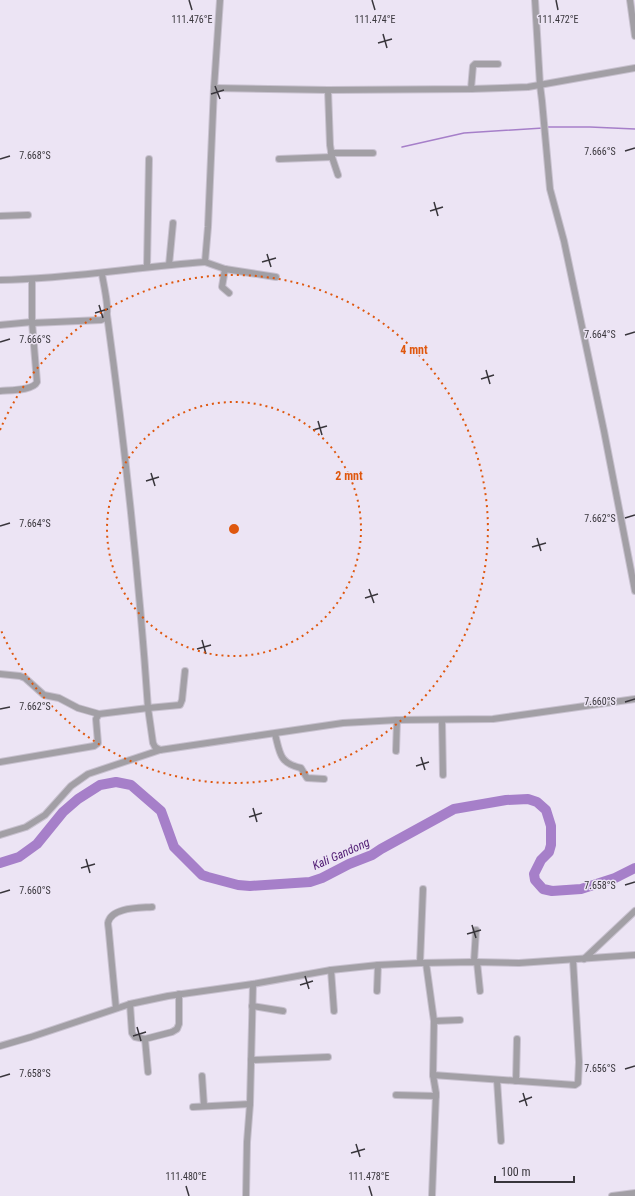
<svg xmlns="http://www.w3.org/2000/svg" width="635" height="1196" font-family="'Roboto Condensed',sans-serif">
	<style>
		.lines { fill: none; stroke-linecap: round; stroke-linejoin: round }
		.stream { stroke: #a67fc9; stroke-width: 1.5 }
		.river { stroke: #a67fc9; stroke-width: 10 }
		.minor-casing { stroke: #c8c1cf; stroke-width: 8 }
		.minor { stroke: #a29fa5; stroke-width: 6 }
		.ticks { fill: none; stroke: #39363c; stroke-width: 1.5 }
		.ring { fill: none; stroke: #df570e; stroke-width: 2; stroke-dasharray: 2 4 }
		.labels { text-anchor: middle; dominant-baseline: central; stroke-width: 3; stroke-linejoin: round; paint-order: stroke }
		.water-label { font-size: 12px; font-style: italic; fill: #4f1a72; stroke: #ece4f4 }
		.ticks-label { font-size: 10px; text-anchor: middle; fill: #39363c; stroke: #ece4f4; stroke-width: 3; stroke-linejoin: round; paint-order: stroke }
		.centre { fill: #df570e; stroke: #ece4f4; stroke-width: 2 }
		.ring-label { font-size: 12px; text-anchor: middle; font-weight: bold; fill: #df570e; stroke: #ece4f4; stroke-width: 3; stroke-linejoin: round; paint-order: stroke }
	</style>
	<rect width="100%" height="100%" fill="#ece4f4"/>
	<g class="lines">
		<g class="stream">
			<polyline points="547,127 590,127 635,129"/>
			<polyline points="402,147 464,133 543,128"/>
		</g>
		<polyline class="river" points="0,863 19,857 37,844 63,812 78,799 100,785 116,782 131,785 161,811 174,847 202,875 208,877 238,885 250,886 310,882 322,878 349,864 372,855 381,849 454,809 506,800 528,799 537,802 546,810 551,826 551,845 549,852 541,860 534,874 535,880 543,889 552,891 581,889 615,878 635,868"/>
		<defs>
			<g id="minor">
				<polyline points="535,0 540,85 542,101 550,189 564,241 604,431 635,591"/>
				<polyline points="630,0 635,36"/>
				<polyline points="214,88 328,90 471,89 528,87 635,68"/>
				<polyline points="471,89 473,66 475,64 498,64"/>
				<polyline points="328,90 330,145 332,157 338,175"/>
				<polyline points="331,153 373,153"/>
				<polyline points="279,159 332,157"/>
				<polyline points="0,216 28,215"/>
				<polyline points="205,262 225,269 276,277"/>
				<polyline points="169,265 173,223"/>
				<polyline points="147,267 149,159"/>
				<polyline points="225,269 222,287 229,293"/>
				<path d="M 0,280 C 69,279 136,267 205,262 L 208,227 L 214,88 L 220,0"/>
				<path d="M 107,315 C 125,446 139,577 148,708 L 180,705 L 182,700 L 185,671"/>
				<path d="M 32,323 L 101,320 C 103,319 105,319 106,316 C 110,310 103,282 102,274"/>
				<polyline points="0,325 32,322"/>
				<path d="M 0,391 C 9,390 33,391 37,382 L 32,322 L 32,280"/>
				<polyline points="0,674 20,676 25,678 44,695 59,698 78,708 99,714"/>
				<polyline points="442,720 443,775"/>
				<path d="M 275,734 C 280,753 279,763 301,768 L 307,778 L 324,779"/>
				<polyline points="396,751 397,720"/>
				<polyline points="0,762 94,746 98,743 96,719 99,714 148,708 153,743 155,747 160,750 343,723 397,720 493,719 635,699"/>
				<polyline points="0,835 26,827 45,815 71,786 88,774 160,750"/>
				<polyline points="584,959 635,911"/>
				<polyline points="474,962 476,930"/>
				<polyline points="477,962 480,991"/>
				<polyline points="420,963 423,889"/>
				<polyline points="426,963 434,1021 433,1075 436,1093 432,1196"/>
				<polyline points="331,970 334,1011"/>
				<polyline points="377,991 378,965"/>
				<polyline points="130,1004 132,1033 135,1037 145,1039"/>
				<polyline points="252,1006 283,1011"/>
				<path d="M 116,1008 L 109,933 C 109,930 108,926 108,923 C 111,907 140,908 152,907"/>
				<polyline points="434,1021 460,1020"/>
				<polyline points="0,1046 31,1037 130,1004 168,996 253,984 331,970 378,965 420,963 474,962 519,963 635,955"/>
				<polyline points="251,1060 328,1057"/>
				<polyline points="148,1072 145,1039 172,1032 177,1029 179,1024 179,994"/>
				<polyline points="433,1075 575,1085 578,1083 579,1062 573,960"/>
				<polyline points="202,1076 204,1106"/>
				<polyline points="497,1080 501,1141"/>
				<polyline points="516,1081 517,1039"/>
				<polyline points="396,1095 436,1096"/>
				<polyline points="193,1107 250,1104"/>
				<polyline points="246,1196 247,1142 250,1104 253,984"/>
				<polyline points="612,1196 635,1193"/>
			</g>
		</defs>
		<use href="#minor" class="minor-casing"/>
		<use href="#minor" class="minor"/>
	</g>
	<path class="ticks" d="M 189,0 L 192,10M 372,0 L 375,10M 556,0 L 558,10M 383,34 L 387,48M 378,43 L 392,39M 215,86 L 220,99M 211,94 L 224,90M 625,151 L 635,148M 0,159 L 10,156M 434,202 L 438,216M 430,211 L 443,207M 267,254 L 271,267M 262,262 L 276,258M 99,305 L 103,318M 95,313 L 108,309M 625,335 L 635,332M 0,342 L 10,339M 486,370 L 490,384M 481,379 L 494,375M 318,421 L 322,435M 313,430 L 327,426M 151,473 L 155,486M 146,481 L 159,477M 625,518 L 635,515M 0,526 L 10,523M 537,538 L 541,551M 532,547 L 546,543M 369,589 L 374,603M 365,598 L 378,594M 202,640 L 206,654M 197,649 L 211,645M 625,702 L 635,699M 0,709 L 10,707M 421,757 L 425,770M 416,766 L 429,762M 253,808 L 257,822M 249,817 L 262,813M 86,859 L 90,873M 81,868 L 95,864M 625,885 L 635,882M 0,893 L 10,890M 472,925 L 476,938M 467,934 L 481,930M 305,976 L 309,989M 300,985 L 313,981M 137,1027 L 141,1041M 133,1036 L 146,1032M 625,1069 L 635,1066M 0,1077 L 10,1074M 523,1093 L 527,1106M 519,1102 L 532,1097M 356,1144 L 360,1157M 351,1153 L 365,1149M 186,1186 L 189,1196M 369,1186 L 372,1196"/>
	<g class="ring">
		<circle cx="234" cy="529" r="127"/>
		<path d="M0 430A254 254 0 1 1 0 628"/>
	</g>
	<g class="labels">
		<g class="water-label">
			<text transform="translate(341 854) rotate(-24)">Kali Gandong</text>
		</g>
	</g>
	<g class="ticks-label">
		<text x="192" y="23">111.476°E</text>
		<text x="375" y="23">111.474°E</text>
		<text x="558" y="23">111.472°E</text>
		<text x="600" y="155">7.666°S</text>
		<text x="35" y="159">7.668°S</text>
		<text x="600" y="338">7.664°S</text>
		<text x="35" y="343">7.666°S</text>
		<text x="600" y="522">7.662°S</text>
		<text x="35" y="527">7.664°S</text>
		<text x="600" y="705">7.660°S</text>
		<text x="35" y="710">7.662°S</text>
		<text x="600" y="889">7.658°S</text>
		<text x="35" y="894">7.660°S</text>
		<text x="600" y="1072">7.656°S</text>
		<text x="35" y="1077">7.658°S</text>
		<text x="186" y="1180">111.480°E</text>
		<text x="369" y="1180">111.478°E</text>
	</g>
	<circle cx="234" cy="529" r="6" class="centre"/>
	<g class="ring-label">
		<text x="414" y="354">4 mnt</text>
		<text x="349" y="480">2 mnt</text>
	</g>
	<path d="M495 1176v6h79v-6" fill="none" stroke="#39363c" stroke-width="2"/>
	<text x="501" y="1176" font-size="12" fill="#39363c" stroke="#ece4f4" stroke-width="3" paint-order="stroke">100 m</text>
</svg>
